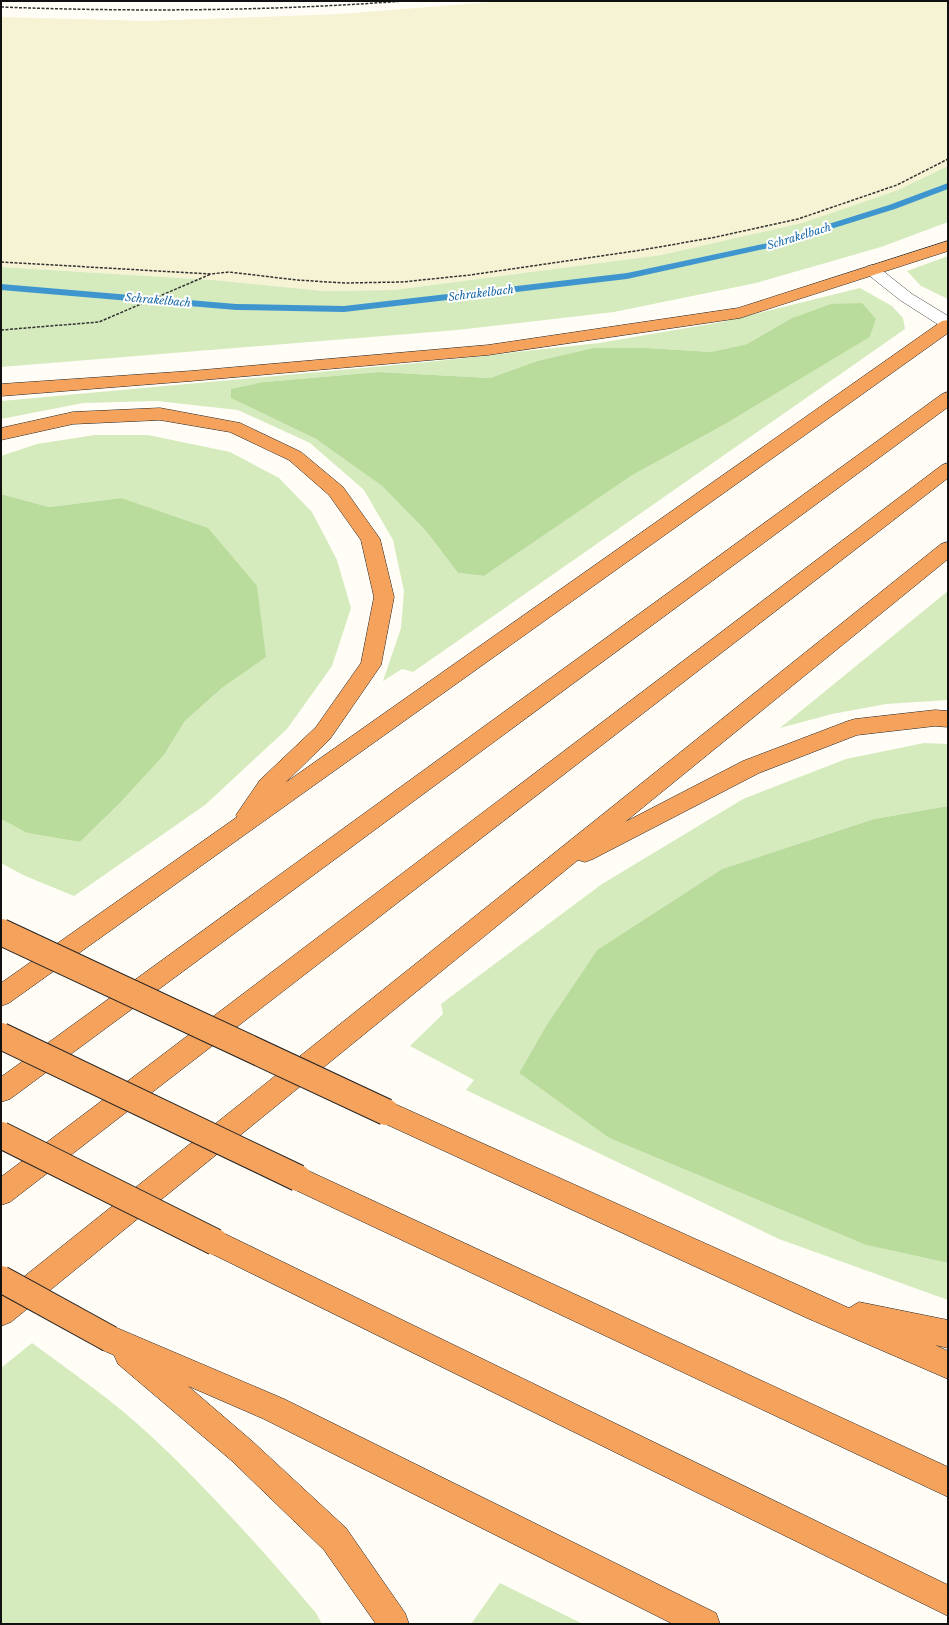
<svg xmlns="http://www.w3.org/2000/svg" width="949" height="1625" font-family="'Libre Baskerville',serif">
	<style>
		.farmland { fill: #f6f3d4 }
		.green { fill: #d5ebbd; fill-rule: evenodd }
		.forest { fill: #b9dc9c }
		.lines { fill: none; stroke-linecap: round; stroke-linejoin: round }
		.stream { fill: #3f96cf; fill-rule: evenodd }
		.lane-casing { stroke: #444; stroke-width: 1 }
		.highway-casing { stroke: #222; stroke-width: 1 }
		.path { stroke: #333; stroke-width: 1.5; stroke-dasharray: 3 1.5; stroke-linecap: butt }
		.lane { fill: #fff; fill-rule: evenodd }
		.highway { fill: #f5a25d; fill-rule: evenodd }
		.highway-bridge-casing { stroke: #222; stroke-width: 28; stroke-linecap: butt }
		.highway-bridge { stroke: #f5a25d; stroke-width: 26 }
		.labels { text-anchor: middle; dominant-baseline: central; stroke-width: 4; stroke-linejoin: round; paint-order: stroke }
		.far-water-label { font-size: 11px; font-style: italic; fill: #1768a6; stroke: #fff }
	</style>
	<rect width="100%" height="100%" fill="#fffdf5"/>
	<polygon class="farmland" points="503,1 948,1 948,166 898,190 802,223 661,255 394,290 324,291 213,280 1,267 1,17 148,21 341,14"/>
	<g class="green">
		<polygon points="948,166 948,222 881,247 756,283 614,312 457,330 1,367 1,267 213,280 324,291 394,290 661,255 802,223 898,190"/>
		<polygon points="948,256 948,299 921,286 907,271"/>
		<path d="M 860,288 L 892,306 L 903,318 L 905,329 L 413,672 L 402,669 L 383,681 L 401,628 L 404,591 L 393,540 L 364,490 L 310,443 L 238,410 L 157,401 L 83,403 L 1,419 L 1,401 L 428,362 L 599,343 L 722,322 ZM 790,319 L 876,319 L 870,337 L 727,423 L 631,476 L 484,576 L 458,573 L 426,531 L 382,486 L 316,439 L 232,398 L 264,382 L 379,372 L 490,378 L 537,361 L 593,348 L 648,348 L 711,352 L 747,344 Z"/>
		<polygon points="95,435 148,435 230,452 279,478 312,512 337,560 351,608 332,666 287,729 205,805 74,896 23,875 1,863 1,819 27,833 80,842 121,802 164,755 185,721 223,687 121,498 49,507 1,494 1,456 37,444"/>
		<polygon points="948,591 948,700 886,704 832,714 780,728"/>
		<polygon points="924,743 948,744 948,806 874,819 722,869 597,950 546,1026 519,1073 609,1138 866,1245 948,1263 948,1300 779,1239 466,1090 474,1080 410,1046 443,1014 441,1004 602,884 743,799 846,759"/>
		<path d="M 32,1343 C 73,1373 115,1402 152,1437 C 211,1492 264,1552 316,1613 L 322,1624 L 1,1624 L 1,1368 Z"/>
		<polygon points="500,1583 583,1624 471,1624"/>
	</g>
	<g class="forest">
		<polygon points="862,303 876,319 870,337 727,423 631,476 484,576 458,573 426,531 382,486 316,439 231,398 231,389 264,382 379,372 490,378 537,361 593,348 648,348 711,352 747,344 790,319 831,304"/>
		<polygon points="1,494 49,507 121,498 208,528 257,586 266,657 223,687 185,721 164,755 121,802 80,842 27,833 1,819"/>
		<polygon points="948,806 948,1263 866,1245 609,1138 519,1073 546,1026 597,950 722,869 874,819"/>
	</g>
	<g class="lines">
		<polygon class="stream" points="948,183 948,189 895,209 773,247 627,279 344,312 236,310 1,290 1,284 236,304 344,306 627,273 768,243 889,205"/>
		<defs>
			<polygon id="lane" points="872,265 878,267 912,294 948,316 948,328 942,327 900,300 866,273 864,270 866,267"/>
			<g id="highway">
				<polygon points="948,241 948,251 740,318 488,355 191,381 1,396 1,384 191,371 488,345 738,308"/>
				<polygon points="948,320 948,333 9,1003 1,1006 1,983 237,817 236,815 260,780 316,727 361,663 374,597 361,540 329,495 289,460 230,432 160,420 73,424 1,440 1,428 73,412 160,408 240,423 301,452 343,487 380,539 394,597 381,665 330,739 285,783 942,321"/>
				<polygon points="948,392 948,407 10,1099 1,1102 1,1077 942,394"/>
				<polygon points="948,463 948,478 10,1202 1,1205 1,1177 942,465"/>
				<polygon points="948,542 948,559 625,822 743,761 848,721 855,719 935,710 948,711 948,727 935,726 857,735 759,773 593,859 585,862 578,860 11,1322 1,1326 1,1295 941,544"/>
				<polygon points="386,1100 849,1308 859,1302 948,1320 948,1348 935,1345 948,1351 948,1379 807,1318 377,1120 373,1112 377,1104"/>
				<polygon points="298,1166 948,1467 948,1497 289,1187 285,1178 289,1169"/>
				<polygon points="215,1229 948,1585 948,1616 206,1251 202,1242 206,1233"/>
				<polygon points="110,1325 284,1399 716,1613 720,1624 673,1624 264,1419 188,1386 252,1441 346,1528 405,1613 409,1624 376,1624 324,1550 232,1461 118,1364 114,1355 100,1349 96,1339 100,1329"/>
			</g>
		</defs>
		<use href="#lane" class="lane-casing"/>
		<use href="#highway" class="highway-casing"/>
		<g class="path">
			<path d="M 1,7 C 136,12 270,11 404,1"/>
			<polyline points="1,262 211,274 229,272 297,280 344,283 402,282 470,275 642,250 716,237 798,219 897,185 948,159"/>
			<polyline points="1,330 99,322 211,274"/>
		</g>
		<use href="#lane" class="lane"/>
		<use href="#highway" class="highway"/>
		<defs>
			<g id="highway-bridge">
				<polyline points="1,932 386,1112"/>
				<polyline points="1,1036 298,1178"/>
				<polyline points="1,1135 215,1242"/>
				<polyline points="1,1279 110,1339"/>
			</g>
		</defs>
		<use href="#highway-bridge" class="highway-bridge-casing"/>
		<use href="#highway-bridge" class="highway-bridge"/>
	</g>
	<g class="labels">
		<g class="far-water-label">
			<text transform="translate(799 236) rotate(-17)">Schrakelbach</text>
			<text transform="translate(481 293) rotate(-7)">Schrakelbach</text>
			<text transform="translate(158 300) rotate(5)">Schrakelbach</text>
		</g>
	</g>
	<rect width="949" height="1625" fill="none" stroke="#111111" stroke-width="4"/>
</svg>
